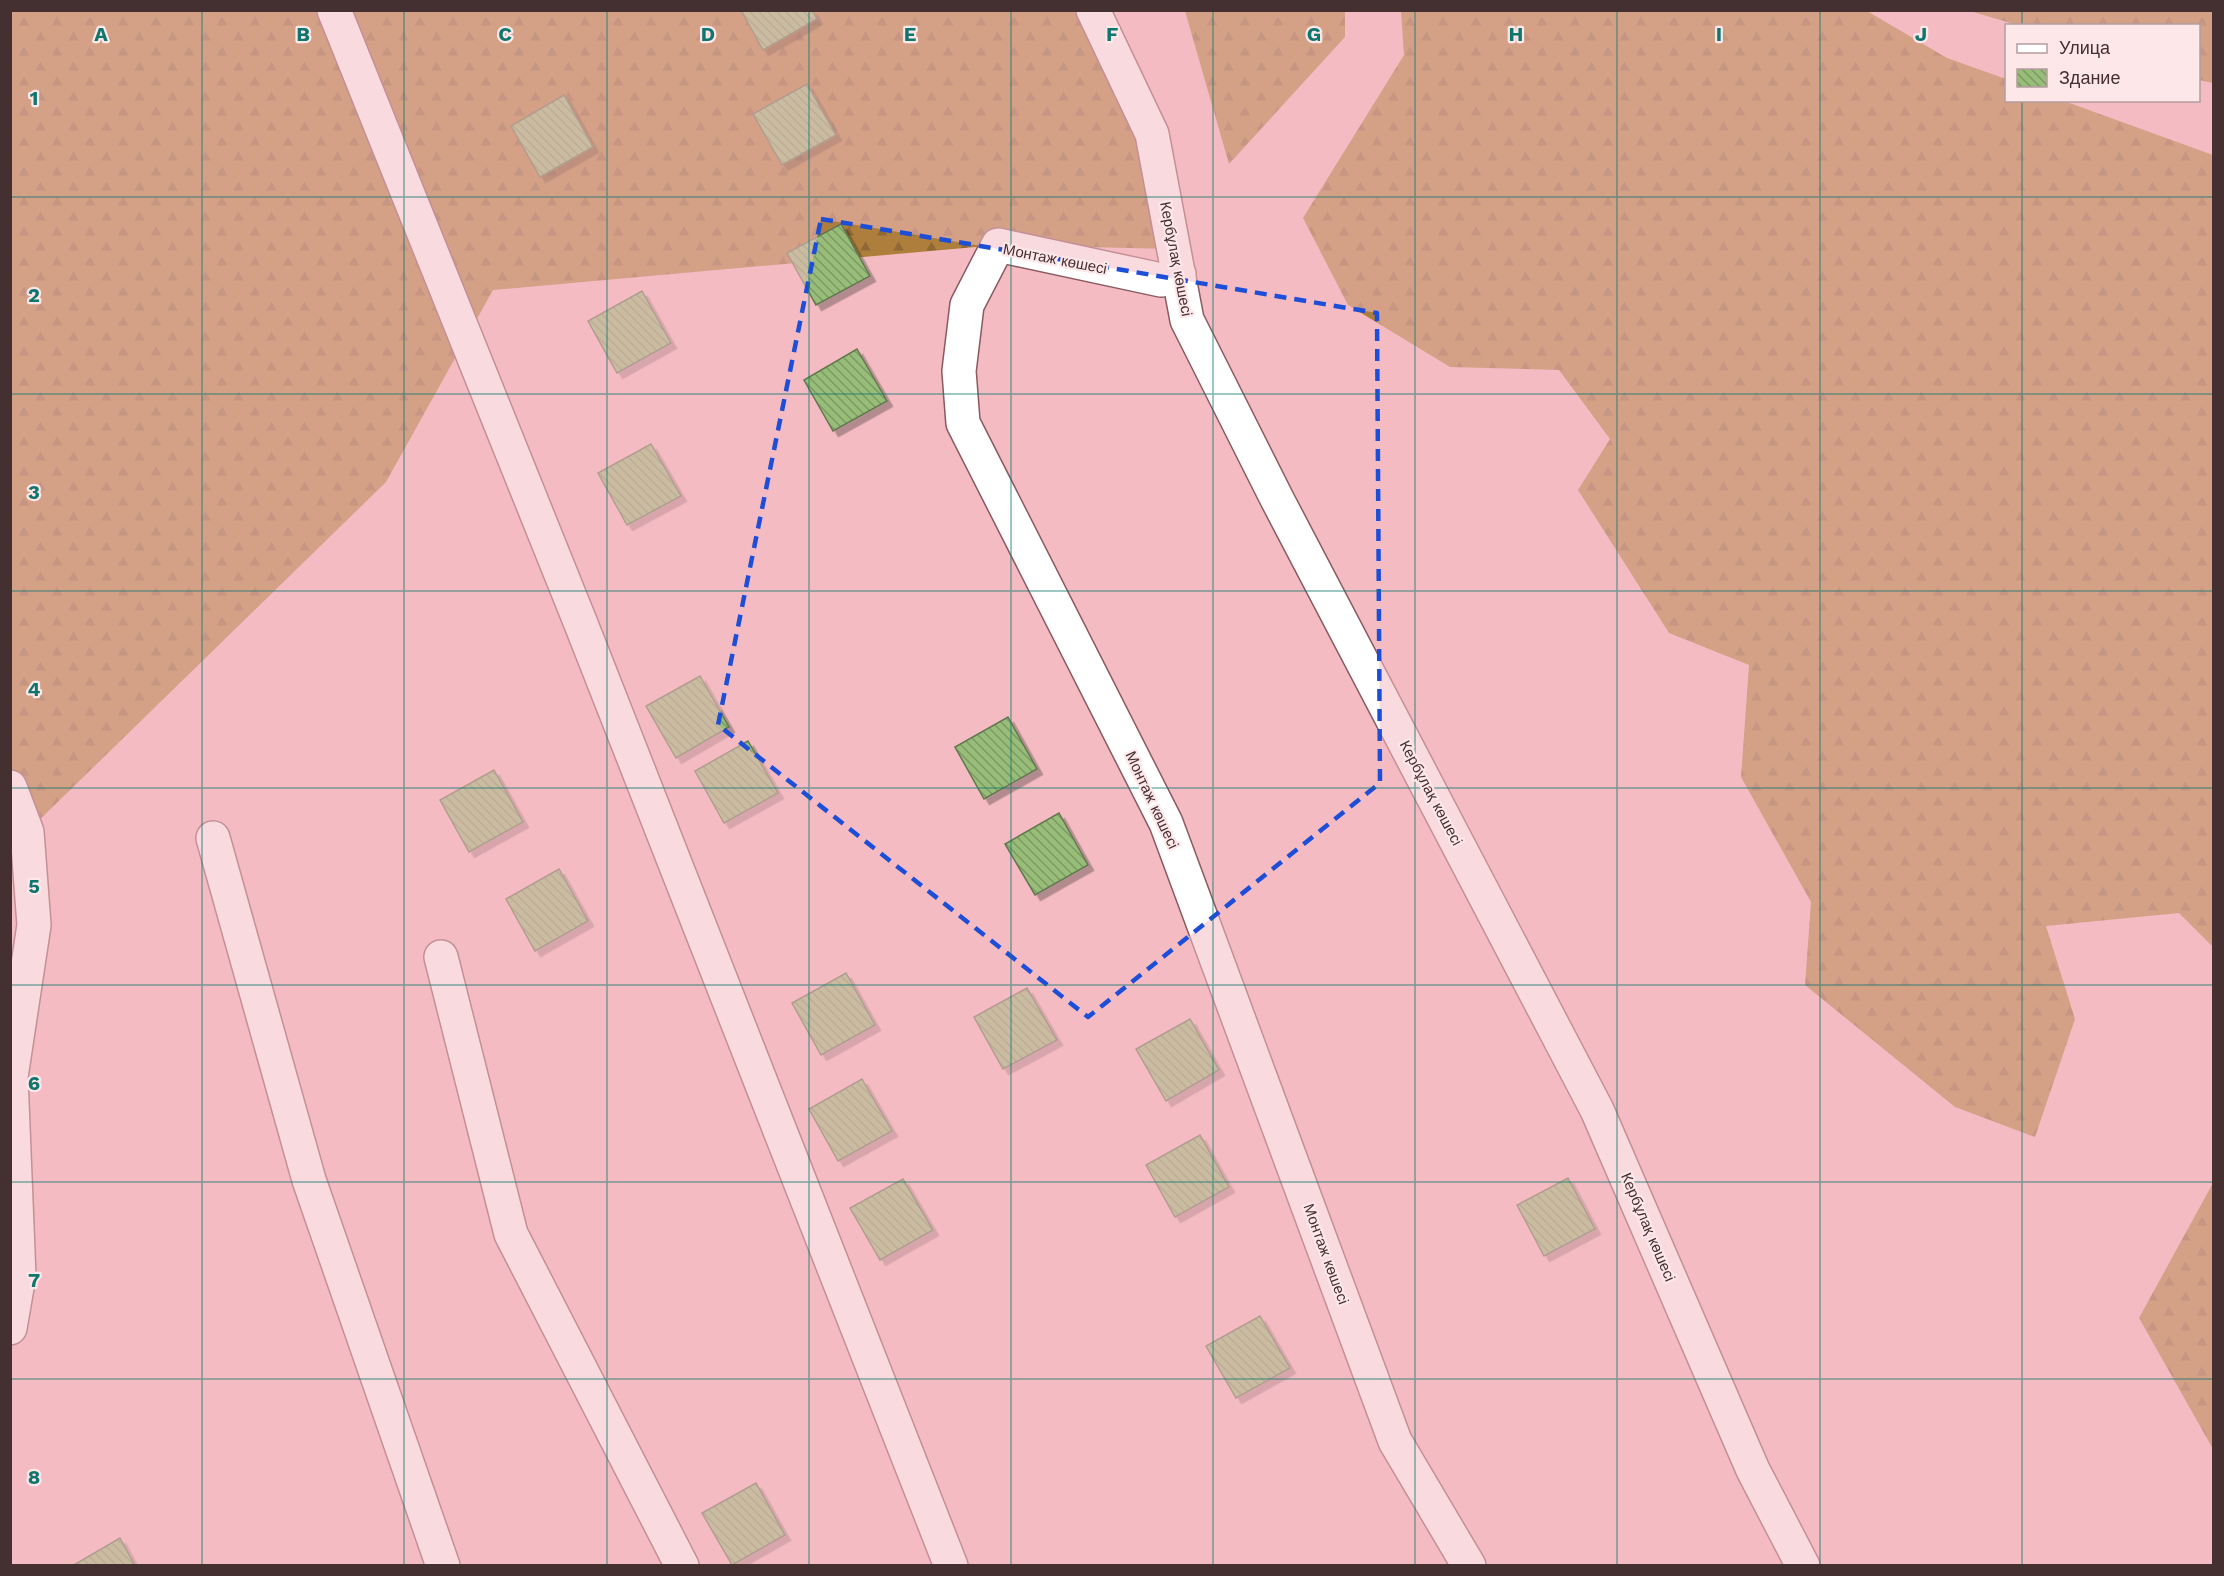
<svg xmlns="http://www.w3.org/2000/svg" width="2224" height="1576" font-family="'Work Sans',sans-serif">
	<style>
		.forest { fill: url(#forest-firs) }
		.building { fill: url(#building-back-hatch); stroke: #61774f; stroke-width: 1.5; filter: url(#shadow) }
		.lines { fill: none; stroke-linecap: round; stroke-linejoin: round }
		.street-casing { stroke: #8a5a5f; stroke-width: 36 }
		.street { stroke: #fff; stroke-width: 33 }
		.marked { fill: none; stroke: #1d4ed8; stroke-width: 4.5; stroke-dasharray: 12 8; stroke-linejoin: round }
		.grid { fill: none; stroke: #0f766e; stroke-width: 1.5; stroke-opacity: 0.55 }
		.labels { text-anchor: middle; dominant-baseline: central; stroke-width: 4.5; stroke-linejoin: round; paint-order: stroke }
		.street-label { font-size: 15px; fill: #442f31; stroke: #fee7e9 }
		.grid-label { font-size: 20px; text-anchor: middle; font-weight: bold; fill: #0f766e; stroke: #fee7e9; stroke-width: 4.5; stroke-linejoin: round; paint-order: stroke }
	</style>
	<defs>
		<pattern id="forest-firs" width="22" height="20" patternUnits="userSpaceOnUse" patternTransform="scale(1.5)"><rect width="22" height="20" fill="#ae7e3d"/><path d="M5 1l3.5 6h-7zM16 11l3.5 6h-7z" fill="#8f6834"/></pattern>
		<pattern id="building-back-hatch" width="6" height="6" patternUnits="userSpaceOnUse" patternTransform="scale(1.5)"><rect width="6" height="6" fill="#97bd79"/><path d="M-1 5l2 2M0 0l6 6M5-1l2 2" fill="none" stroke="#7d9a64"/></pattern>
		<filter id="shadow"><feDropShadow dx="5.5" dy="5.5" stdDeviation="0" flood-color="#0004"/></filter>
	</defs>
	<rect width="100%" height="100%" fill="#f4bcc2"/>
	<g class="forest">
		<polygon points="11,11 1097,11 1174,249 998,245 493,290 386,482 27,832 11,789"/>
		<polygon points="1185,11 1345,11 1345,37 1229,164"/>
		<polygon points="1401,11 1867,11 1947,58 2006,79 2006,100 2064,101 2213,155 2213,947 2179,913 2046,926 2075,1019 2035,1137 1955,1107 1805,985 1811,902 1741,777 1749,665 1669,633 1578,490 1610,439 1559,370 1450,367 1348,305 1303,218 1404,55"/>
		<polygon points="1970,11 2213,11 2213,83 2199,80 2198,26 2017,25"/>
		<polygon points="2213,1183 2213,1449 2139,1318"/>
	</g>
	<g class="building">
		<polygon points="741,10 812,10 817,19 763,50"/>
		<polygon points="807,84 836,135 782,165 753,114"/>
		<polygon points="564,95 593,147 540,177 511,126"/>
		<polygon points="841,224 870,276 816,305 787,253"/>
		<polygon points="642,291 671,343 617,373 588,321"/>
		<polygon points="857,349 887,401 833,431 804,380"/>
		<polygon points="651,444 681,496 627,525 598,473"/>
		<polygon points="700,676 729,727 676,758 646,706"/>
		<polygon points="1008,717 1037,769 984,799 955,747"/>
		<polygon points="748,741 778,793 724,823 695,771"/>
		<polygon points="494,770 523,822 469,852 440,800"/>
		<polygon points="1059,813 1088,865 1035,895 1005,844"/>
		<polygon points="559,869 588,921 535,951 506,899"/>
		<polygon points="846,973 875,1025 821,1055 792,1003"/>
		<polygon points="1027,988 1057,1040 1003,1069 974,1017"/>
		<polygon points="1190,1019 1219,1070 1166,1101 1136,1049"/>
		<polygon points="862,1079 892,1131 838,1161 809,1109"/>
		<polygon points="1200,1135 1229,1187 1175,1217 1146,1165"/>
		<polygon points="1568,1178 1595,1229 1544,1256 1517,1205"/>
		<polygon points="903,1179 933,1230 880,1260 850,1208"/>
		<polygon points="1260,1316 1290,1368 1236,1398 1206,1346"/>
		<polygon points="756,1483 785,1535 732,1565 702,1513"/>
		<polygon points="120,1538 135,1566 72,1566"/>
	</g>
	<g class="lines">
		<defs>
			<g id="street">
				<polyline points="334,10 581,624 951,1566"/>
				<polyline points="1093,10 1152,134 1187,320 1277,499 1597,1110 1753,1470 1803,1566"/>
				<polyline points="1179,274 1161,280 998,245 967,305 959,371 963,423 1166,823 1395,1441 1469,1566"/>
				<polyline points="10,787 27,832 34,925 11,1077 19,1276 10,1328"/>
				<polyline points="213,838 309,1180 443,1566"/>
				<polyline points="441,957 511,1234 682,1566"/>
			</g>
		</defs>
		<use href="#street" class="street-casing"/>
		<use href="#street" class="street"/>
	</g>
	<path d="M0 0H2224V1576H0ZM 821,219 L 1377,313 L 1380,783 L 1088,1017 L 718,725 Z" fill="#f4bcc2" fill-opacity=".55" fill-rule="evenodd"/>
	<path class="marked" d="M 821,219 L 1377,313 L 1380,783 L 1088,1017 L 718,725 Z"/>
	<path class="grid" d="M 202,10 L 202,1566M 404,10 L 404,1566M 607,10 L 607,1566M 809,10 L 809,1566M 1011,10 L 1011,1566M 1213,10 L 1213,1566M 1415,10 L 1415,1566M 1617,10 L 1617,1566M 1820,10 L 1820,1566M 2022,10 L 2022,26M 2022,100 L 2022,1566M 10,197 L 2214,197M 10,394 L 2214,394M 10,591 L 2214,591M 10,788 L 2214,788M 10,985 L 2214,985M 10,1182 L 2214,1182M 10,1379 L 2214,1379"/>
	<g class="labels">
		<g class="street-label">
			<text transform="translate(1055 259) rotate(11)">Монтаж көшесі</text>
			<text transform="translate(1176 259) rotate(79)">Кербұлақ көшесі</text>
			<text transform="translate(1431 793) rotate(62)">Кербұлақ көшесі</text>
			<text transform="translate(1152 800) rotate(65)">Монтаж көшесі</text>
			<text transform="translate(1648 1227) rotate(67)">Кербұлақ көшесі</text>
			<text transform="translate(1326 1254) rotate(70)">Монтаж көшесі</text>
		</g>
	</g>
	<g class="grid-label">
		<text x="101" y="41">A</text>
		<text x="303" y="41">B</text>
		<text x="505" y="41">C</text>
		<text x="708" y="41">D</text>
		<text x="910" y="41">E</text>
		<text x="1112" y="41">F</text>
		<text x="1314" y="41">G</text>
		<text x="1516" y="41">H</text>
		<text x="1719" y="41">I</text>
		<text x="1921" y="41">J</text>
		<text x="34" y="105">1</text>
		<text x="34" y="302">2</text>
		<text x="34" y="499">3</text>
		<text x="34" y="696">4</text>
		<text x="34" y="893">5</text>
		<text x="34" y="1090">6</text>
		<text x="34" y="1287">7</text>
		<text x="34" y="1484">8</text>
	</g>
	<rect width="2224" height="1576" fill="none" stroke="#442f31" stroke-width="24"/>
	<rect x="2005" y="24" width="195" height="78" fill="#fee7e9" stroke="#b49d9f" stroke-width="1.5"/>
	<rect x="2017" y="44" width="30" height="9" fill="#ffffff" stroke="#b49d9f" stroke-width="1.5"/>
	<text x="2059" y="54" font-size="18" fill="#442f31">Улица</text>
	<rect x="2017" y="69" width="30" height="18" fill="url(#building-back-hatch)" stroke="#b49d9f" stroke-width="1.5"/>
	<text x="2059" y="84" font-size="18" fill="#442f31">Здание</text>
</svg>
